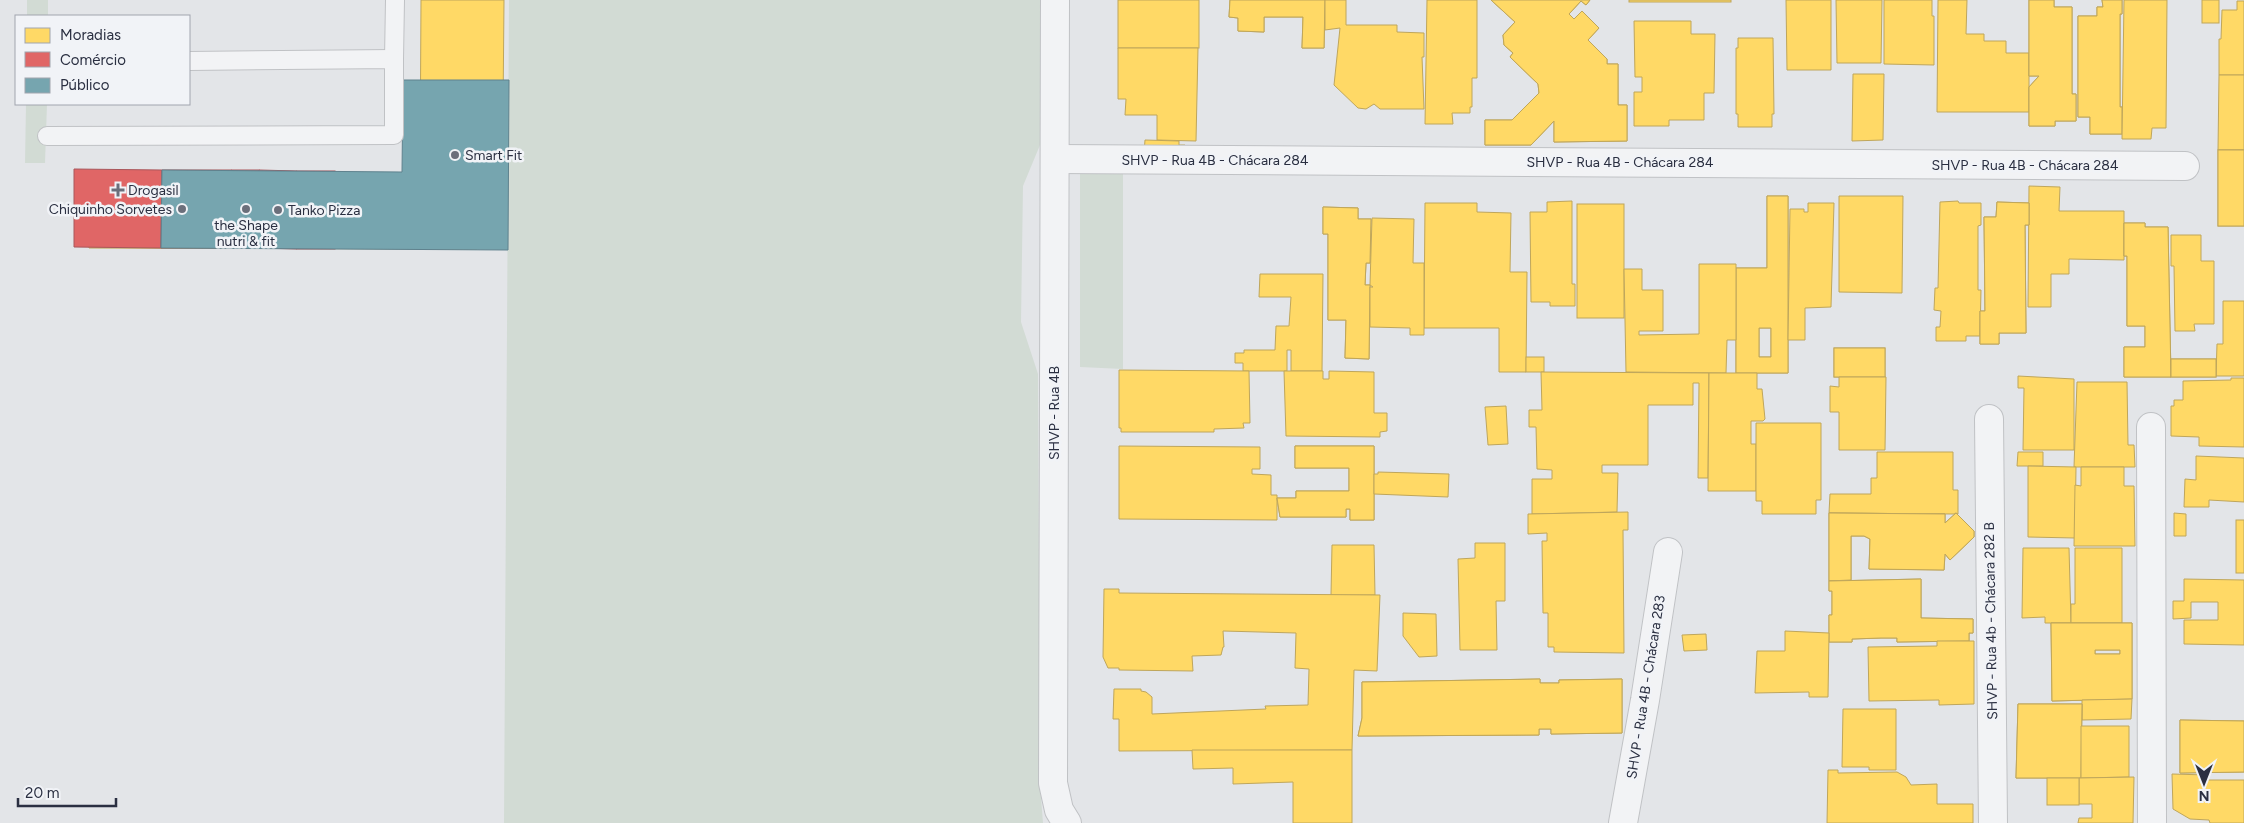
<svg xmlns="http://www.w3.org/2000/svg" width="2244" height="823" font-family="Figtree,sans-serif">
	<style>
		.green { fill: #d2dbd4 }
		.homes { fill: #ffd966; stroke: #bfa65b; fill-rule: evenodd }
		.shops { fill: #e06666; stroke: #a9565b }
		.public { fill: #76a5af; stroke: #5f828e }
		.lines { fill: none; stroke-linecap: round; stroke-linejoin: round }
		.service-casing { stroke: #c0c2c5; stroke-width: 20 }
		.minor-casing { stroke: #c0c2c5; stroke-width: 30 }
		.tertiary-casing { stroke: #c0c2c5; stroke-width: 30 }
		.service { stroke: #f2f3f5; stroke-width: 18 }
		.minor { stroke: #f2f3f5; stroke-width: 28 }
		.tertiary { stroke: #f2f3f5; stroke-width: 28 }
		.poi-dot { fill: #6b6f7b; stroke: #f1f3f7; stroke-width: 2 }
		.labels { text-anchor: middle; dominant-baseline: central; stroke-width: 5; stroke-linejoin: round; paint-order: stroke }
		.poi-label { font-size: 14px; fill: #2a2f41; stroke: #f1f3f7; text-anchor: start }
		.street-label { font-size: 14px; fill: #2a2f41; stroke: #f1f3f7 }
	</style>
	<rect width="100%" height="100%" fill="#e3e5e8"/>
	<g class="green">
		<rect x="27" y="0" width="21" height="16"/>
		<polygon points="509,0 1040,0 1040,145 1023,186 1021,322 1038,374 1040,785 1043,823 504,823"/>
		<polygon points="26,104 47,104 45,163 25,163"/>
		<polygon points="1080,159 1123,159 1123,369 1080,367"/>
	</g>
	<g class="homes">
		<polygon points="421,0 504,0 502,225 477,249 89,248 89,175 420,176"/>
		<rect x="1118" y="0" width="81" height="48"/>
		<polygon points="1230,0 1325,0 1324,48 1302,48 1303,17 1264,17 1264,32 1238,31 1238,18 1229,17"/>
		<polygon points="1230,0 1325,0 1324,48 1302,48 1303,17 1264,17 1264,32 1238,31 1238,18 1229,17"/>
		<polygon points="1325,0 1346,0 1346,25 1397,25 1397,32 1424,33 1424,57 1422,57 1424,109 1380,109 1374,104 1366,109 1358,108 1334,85 1340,28 1325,30"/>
		<polygon points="1427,0 1477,0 1477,78 1472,78 1472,107 1470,107 1470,113 1452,113 1453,124 1425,124"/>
		<polygon points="1491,0 1590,0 1586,5 1581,1 1569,14 1574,19 1582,11 1599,28 1588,40 1607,59 1607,64 1618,64 1618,105 1627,105 1627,141 1554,142 1554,121 1531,145 1485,145 1485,120 1512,120 1539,93 1538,84 1510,57 1513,53 1504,45 1503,35 1515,22"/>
		<polygon points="1491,0 1590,0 1586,5 1581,1 1569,14 1574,19 1582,11 1599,28 1588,40 1607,59 1607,64 1618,64 1618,105 1627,105 1627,141 1554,142 1554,121 1531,145 1485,145 1485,120 1512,120 1539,93 1538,84 1510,57 1513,53 1504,45 1503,35 1515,22"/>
		<rect x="1629" y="0" width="102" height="2"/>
		<polygon points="1786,0 1831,0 1831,70 1787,70"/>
		<polygon points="1836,0 1882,0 1881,63 1837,63"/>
		<polygon points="1884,0 1932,0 1932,16 1934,16 1934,65 1884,64"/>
		<polygon points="1938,0 1967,0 1966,34 1984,34 1984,41 2006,41 2006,53 2029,53 2029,112 1937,112"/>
		<polygon points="2029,0 2054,0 2054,7 2072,7 2072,94 2076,94 2076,121 2055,121 2055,126 2029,126 2029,87 2039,76 2029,76"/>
		<polygon points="2029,0 2054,0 2054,7 2072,7 2072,94 2076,94 2076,121 2055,121 2055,126 2029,126 2029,87 2039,76 2029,76"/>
		<polygon points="2102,0 2122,0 2122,14 2120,14 2120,107 2122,107 2122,134 2090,134 2090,117 2078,117 2078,16 2097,16 2097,7 2103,7"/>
		<polygon points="2102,0 2122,0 2122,14 2120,14 2120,107 2122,107 2122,134 2090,134 2090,117 2078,117 2078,16 2097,16 2097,7 2103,7"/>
		<polygon points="2124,0 2167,0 2166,128 2152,128 2151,139 2122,139"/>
		<rect x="2202" y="0" width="17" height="23"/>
		<polygon points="2237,1 2244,1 2244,75 2219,75 2219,39 2221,39 2222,10 2237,10"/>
		<polygon points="1634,21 1691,21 1691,34 1715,34 1714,93 1704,93 1704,120 1669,120 1669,126 1634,126 1634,92 1642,92 1642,77 1635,77"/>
		<polygon points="1738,38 1773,38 1774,114 1772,114 1772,127 1738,127 1738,114 1736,114 1736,48 1738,48"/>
		<polygon points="1118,48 1198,48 1196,141 1157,140 1157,115 1125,115 1126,99 1118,99"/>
		<polygon points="1853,74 1884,74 1883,140 1852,141"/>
		<polygon points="2219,75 2244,75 2244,150 2218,150"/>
		<polygon points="1145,140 1179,141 1179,145 1185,145 1185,157 1144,153"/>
		<rect x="2218" y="150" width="26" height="76"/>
		<rect x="2218" y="150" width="26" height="76"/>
		<polygon points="2029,186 2060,187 2059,211 2124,211 2124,260 2069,259 2069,274 2051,274 2051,307 2028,307"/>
		<path d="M 1767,196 L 1788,196 L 1788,373 L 1736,373 L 1736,268 L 1767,268 ZM 1759,328 L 1771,328 L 1771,357 L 1759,357 Z"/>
		<path d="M 1767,196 L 1788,196 L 1788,373 L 1736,373 L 1736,268 L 1767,268 ZM 1759,328 L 1771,328 L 1771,357 L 1759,357 Z"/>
		<polygon points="1839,196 1903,196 1902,293 1839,292"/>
		<polygon points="1572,201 1572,284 1575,284 1575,306 1550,306 1550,302 1531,302 1530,212 1547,212 1547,202"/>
		<polygon points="1958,201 1959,203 1981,203 1981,225 1978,226 1978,290 1981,290 1980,336 1966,336 1966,341 1936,341 1936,327 1940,327 1941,311 1934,310 1935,288 1938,288 1940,202"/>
		<polygon points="1997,202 2029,203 2029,225 2025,225 2026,333 1999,333 1999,344 1980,344 1980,311 1985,311 1984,217 1996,217"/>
		<polygon points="1997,202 2029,203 2029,225 2025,225 2026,333 1999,333 1999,344 1980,344 1980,311 1985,311 1984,217 1996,217"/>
		<polygon points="1425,203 1477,203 1477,212 1511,213 1510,272 1527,272 1526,372 1499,372 1499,328 1424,328"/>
		<polygon points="1808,203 1834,203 1831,307 1805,308 1805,340 1788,340 1790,209 1804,209 1804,212 1808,212"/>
		<rect x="1577" y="204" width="47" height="114"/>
		<polygon points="1323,207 1358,208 1358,219 1371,219 1370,263 1366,263 1365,285 1370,285 1369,359 1345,358 1346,320 1328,320 1328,234 1323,234"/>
		<polygon points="1323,207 1358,208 1358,219 1371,219 1370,263 1366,263 1365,285 1370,285 1369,359 1345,358 1346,320 1328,320 1328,234 1323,234"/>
		<polygon points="1372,218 1414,219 1413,263 1424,263 1424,335 1410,335 1410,328 1370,327 1370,287 1373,287 1370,285"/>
		<polygon points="2124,223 2145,223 2145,227 2168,227 2171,377 2124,377 2124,347 2145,347 2145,326 2127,326 2127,256 2124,256"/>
		<polygon points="2124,223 2145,223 2145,227 2168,227 2171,377 2124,377 2124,347 2145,347 2145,326 2127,326 2127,256 2124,256"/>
		<polygon points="2171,235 2201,235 2201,261 2214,261 2214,324 2194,324 2195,331 2175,331 2174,266 2171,266"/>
		<polygon points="1699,264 1736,264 1736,340 1727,340 1726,373 1626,372 1624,269 1642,269 1642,290 1663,290 1663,331 1639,331 1639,335 1699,334"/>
		<polygon points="1260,274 1323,274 1322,371 1291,371 1291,350 1287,350 1287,371 1243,371 1243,363 1235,363 1235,353 1244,353 1244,350 1275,350 1276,326 1289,326 1291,297 1259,297"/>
		<polygon points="2223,301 2244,301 2244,376 2216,376 2217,344 2223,344"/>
		<rect x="1834" y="348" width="51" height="29"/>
		<rect x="1834" y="348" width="51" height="29"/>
		<rect x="1526" y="357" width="18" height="15"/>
		<rect x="2171" y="359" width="45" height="18"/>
		<rect x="2171" y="359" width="45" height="18"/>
		<polygon points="1119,370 1249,371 1250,423 1243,423 1244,428 1214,429 1214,432 1121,432 1121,428 1119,428"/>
		<polygon points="1284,371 1323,371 1323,379 1329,379 1329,371 1374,372 1374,413 1387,413 1387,431 1380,432 1380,437 1286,436"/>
		<polygon points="1541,372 1709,373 1708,478 1698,478 1699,383 1693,383 1693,405 1648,405 1648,465 1602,465 1602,473 1618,473 1617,512 1532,514 1532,479 1552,479 1552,470 1537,469 1536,427 1529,427 1529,410 1542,410"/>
		<polygon points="1709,373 1757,373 1757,389 1762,389 1765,419 1763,421 1751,421 1751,444 1756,444 1756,491 1708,491"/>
		<polygon points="2018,376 2074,379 2074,450 2023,450 2024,388 2018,388"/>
		<polygon points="1839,377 1886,377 1885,450 1839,450 1839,412 1830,412 1830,386 1839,387"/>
		<polygon points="2231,378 2244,378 2244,447 2199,446 2199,437 2171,436 2171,406 2174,406 2174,400 2183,400 2183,381 2231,380"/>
		<polygon points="2077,382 2127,382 2128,445 2134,445 2135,467 2074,467"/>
		<polygon points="1506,406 1508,444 1488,445 1485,407"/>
		<polygon points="1756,423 1821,423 1821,500 1816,500 1816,514 1762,514 1762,501 1756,501"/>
		<polygon points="1119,446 1260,447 1260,469 1252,469 1252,474 1271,475 1271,495 1277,495 1277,520 1119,519"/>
		<polygon points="1295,446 1374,446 1374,520 1350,520 1350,509 1346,509 1346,517 1280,517 1277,498 1296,498 1296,491 1349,491 1349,468 1295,468"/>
		<polygon points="1295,446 1374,446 1374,520 1350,520 1350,509 1346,509 1346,517 1280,517 1277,498 1296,498 1296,491 1349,491 1349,468 1295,468"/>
		<polygon points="1877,452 1953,452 1953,490 1958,490 1958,514 1956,513 1954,514 1829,513 1830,494 1871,494 1871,478 1877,478"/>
		<polygon points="2018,452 2043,452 2043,466 2017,466"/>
		<polygon points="2196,456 2244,458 2244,502 2209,500 2209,507 2184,507 2185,479 2196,480"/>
		<polygon points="2028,466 2076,467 2075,538 2028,537"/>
		<polygon points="2081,467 2124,467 2124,486 2134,486 2135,546 2074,546 2075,485 2081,486"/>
		<polygon points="1378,472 1449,474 1448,497 1374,494 1374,474 1378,474"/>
		<polygon points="1628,512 1628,530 1623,530 1624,653 1554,652 1554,647 1548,647 1548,613 1543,613 1542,541 1547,541 1547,533 1528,534 1528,514"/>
		<polygon points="1829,513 1945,514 1945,523 1956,513 1974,531 1974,537 1950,560 1945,554 1944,570 1869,569 1870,539 1864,536 1851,536 1851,580 1829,581"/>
		<polygon points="1829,513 1945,514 1945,523 1956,513 1974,531 1974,537 1950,560 1945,554 1944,570 1869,569 1870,539 1864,536 1851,536 1851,580 1829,581"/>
		<polygon points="2174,513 2186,514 2186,536 2174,536"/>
		<rect x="2236" y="520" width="8" height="53"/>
		<polygon points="1475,543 1505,543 1505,601 1496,601 1497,650 1460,650 1458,559 1475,558"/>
		<polygon points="1332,545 1374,545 1375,595 1331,595"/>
		<polygon points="2023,548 2069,548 2071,623 2045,623 2045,617 2022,618"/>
		<polygon points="2075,548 2122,548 2122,623 2071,623 2071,604 2075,604"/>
		<polygon points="1921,579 1921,618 1973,619 1973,633 1969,633 1969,641 1897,642 1897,638 1881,638 1852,639 1852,642 1829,642 1829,615 1832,615 1832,591 1829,591 1829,581"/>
		<polygon points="1921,579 1921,618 1973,619 1973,633 1969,633 1969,641 1897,642 1897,638 1881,638 1852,639 1852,642 1829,642 1829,615 1832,615 1832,591 1829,591 1829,581"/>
		<polygon points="2184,579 2244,580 2244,645 2184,644 2184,620 2218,620 2218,602 2191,602 2191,618 2173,619 2173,601 2184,601"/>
		<polygon points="1104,589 1119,589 1119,593 1380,595 1377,671 1354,670 1352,750 1119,751 1119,719 1113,719 1114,689 1141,689 1141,691 1146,692 1152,697 1152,714 1266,709 1265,706 1308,705 1309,669 1295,668 1296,633 1223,631 1224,647 1223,647 1221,655 1192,656 1193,671 1119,670 1119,668 1108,668 1103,657"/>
		<polygon points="1403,613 1436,614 1437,656 1419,657 1403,636"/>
		<path d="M 2051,623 L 2132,623 L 2132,699 L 2052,701 ZM 2095,650 L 2120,650 L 2120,654 L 2095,654 Z"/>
		<path d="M 2051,623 L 2132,623 L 2132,699 L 2052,701 ZM 2095,650 L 2120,650 L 2120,654 L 2095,654 Z"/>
		<polygon points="1785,631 1829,633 1828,697 1809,697 1809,692 1755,693 1757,651 1785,651"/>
		<polygon points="1706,634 1707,650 1684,651 1682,635"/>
		<polygon points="1937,641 1974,641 1974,704 1939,705 1939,700 1869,701 1868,647 1937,646"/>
		<polygon points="1540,679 1540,683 1559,683 1559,680 1622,679 1622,733 1551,734 1551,729 1539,729 1539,735 1358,736 1362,718 1362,682"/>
		<polygon points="1540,679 1540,683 1559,683 1559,680 1622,679 1622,733 1551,734 1551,729 1539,729 1539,735 1358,736 1362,718 1362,682"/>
		<polygon points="2132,699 2131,719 2082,720 2082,700"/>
		<polygon points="2018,704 2082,704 2081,778 2016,778"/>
		<polygon points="2018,704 2082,704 2081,778 2016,778"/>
		<polygon points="1843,709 1896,709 1896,770 1869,770 1869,767 1842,767"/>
		<polygon points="2180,720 2244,721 2244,772 2180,773"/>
		<polygon points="2180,720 2244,721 2244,772 2180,773"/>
		<polygon points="2081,726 2129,726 2129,777 2081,778"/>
		<polygon points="1192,750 1352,750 1352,823 1293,823 1293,782 1233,784 1233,768 1193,769"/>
		<polygon points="1828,770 1838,770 1838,773 1897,772 1906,777 1911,785 1937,784 1937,804 1973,804 1973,823 1827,823"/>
		<polygon points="2172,774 2207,775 2206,780 2244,780 2244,823 2210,823 2209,820 2190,819 2173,809"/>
		<polygon points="2134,777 2133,823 2078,823 2079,818 2092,818 2092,804 2079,804 2079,778"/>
		<rect x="2047" y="778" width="32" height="27"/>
	</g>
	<g class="shops">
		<polygon points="74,169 162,170 161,248 74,247"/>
		<polygon points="162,170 202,170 201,248 161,248"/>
		<polygon points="202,170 232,170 232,248 201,248"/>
		<rect x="232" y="170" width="27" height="78"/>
		<polygon points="259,170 297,171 297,249 259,248"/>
		<rect x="297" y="171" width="38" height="78"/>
	</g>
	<polygon class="public" points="403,80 509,80 508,250 161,248 162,170 402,172"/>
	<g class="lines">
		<defs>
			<g id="service">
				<polyline points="394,59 395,0"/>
				<polyline points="47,136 394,135 394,59 189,61"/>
			</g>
			<g id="minor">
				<polyline points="1055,159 2185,166"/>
				<polyline points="1989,419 1993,823"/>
				<polyline points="2151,427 2152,823"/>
				<polyline points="1623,823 1645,700 1668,552"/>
			</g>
			<polyline id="tertiary" points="1055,0 1053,783 1059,810 1067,823"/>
		</defs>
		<use href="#service" class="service-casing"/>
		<use href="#minor" class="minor-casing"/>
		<use href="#tertiary" class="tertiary-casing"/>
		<use href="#service" class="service"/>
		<use href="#minor" class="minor"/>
		<use href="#tertiary" class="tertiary"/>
	</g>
	<g class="poi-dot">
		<circle cx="455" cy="155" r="5"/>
		<path d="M115.5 182.5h5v5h5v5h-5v5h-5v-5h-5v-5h5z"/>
		<circle cx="182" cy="209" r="5"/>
		<circle cx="246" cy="209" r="5"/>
		<circle cx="278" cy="210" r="5"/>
	</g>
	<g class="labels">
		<g class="poi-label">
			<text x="465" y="155">Smart Fit</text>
			<text x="128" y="190">Drogasil</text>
			<text x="172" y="209" text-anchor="end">Chiquinho Sorvetes</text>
			<text x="288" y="210">Tanko Pizza</text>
			<text x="246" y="225" text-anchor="middle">the Shape<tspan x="246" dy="16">nutri &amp; fit</tspan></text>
		</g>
		<g class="street-label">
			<text x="1215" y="160">SHVP - Rua 4B - Chácara 284</text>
			<text x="1620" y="162">SHVP - Rua 4B - Chácara 284</text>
			<text x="2025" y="165">SHVP - Rua 4B - Chácara 284</text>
			<text transform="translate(1054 413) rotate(-90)">SHVP - Rua 4B</text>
			<text transform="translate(1991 621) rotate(-91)">SHVP - Rua 4b - Chácara 282 B</text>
			<text transform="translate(1646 687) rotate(-81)">SHVP - Rua 4B - Chácara 283</text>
		</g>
	</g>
	<rect x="15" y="15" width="175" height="90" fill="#f1f3f7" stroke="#a1a5ae"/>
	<rect x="25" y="28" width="25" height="15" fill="#ffd966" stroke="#a1a5ae"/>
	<text x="60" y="40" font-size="15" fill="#2a2f41">Moradias</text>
	<rect x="25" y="52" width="25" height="15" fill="#e06666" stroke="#a1a5ae"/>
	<text x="60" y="65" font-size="15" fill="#2a2f41">Comércio</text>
	<rect x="25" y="78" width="25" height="15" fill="#76a5af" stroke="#a1a5ae"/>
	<text x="60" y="90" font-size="15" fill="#2a2f41">Público</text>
	<g transform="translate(2204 783) rotate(180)" stroke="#f1f3f7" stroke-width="4" paint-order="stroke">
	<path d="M0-4L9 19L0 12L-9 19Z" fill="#2a2f41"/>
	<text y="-8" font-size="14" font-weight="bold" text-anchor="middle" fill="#2a2f41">N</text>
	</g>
	<path d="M18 798v8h98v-8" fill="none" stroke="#2a2f41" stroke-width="2.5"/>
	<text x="25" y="798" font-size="15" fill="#2a2f41" stroke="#f1f3f7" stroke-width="4" paint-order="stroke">20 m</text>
</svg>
